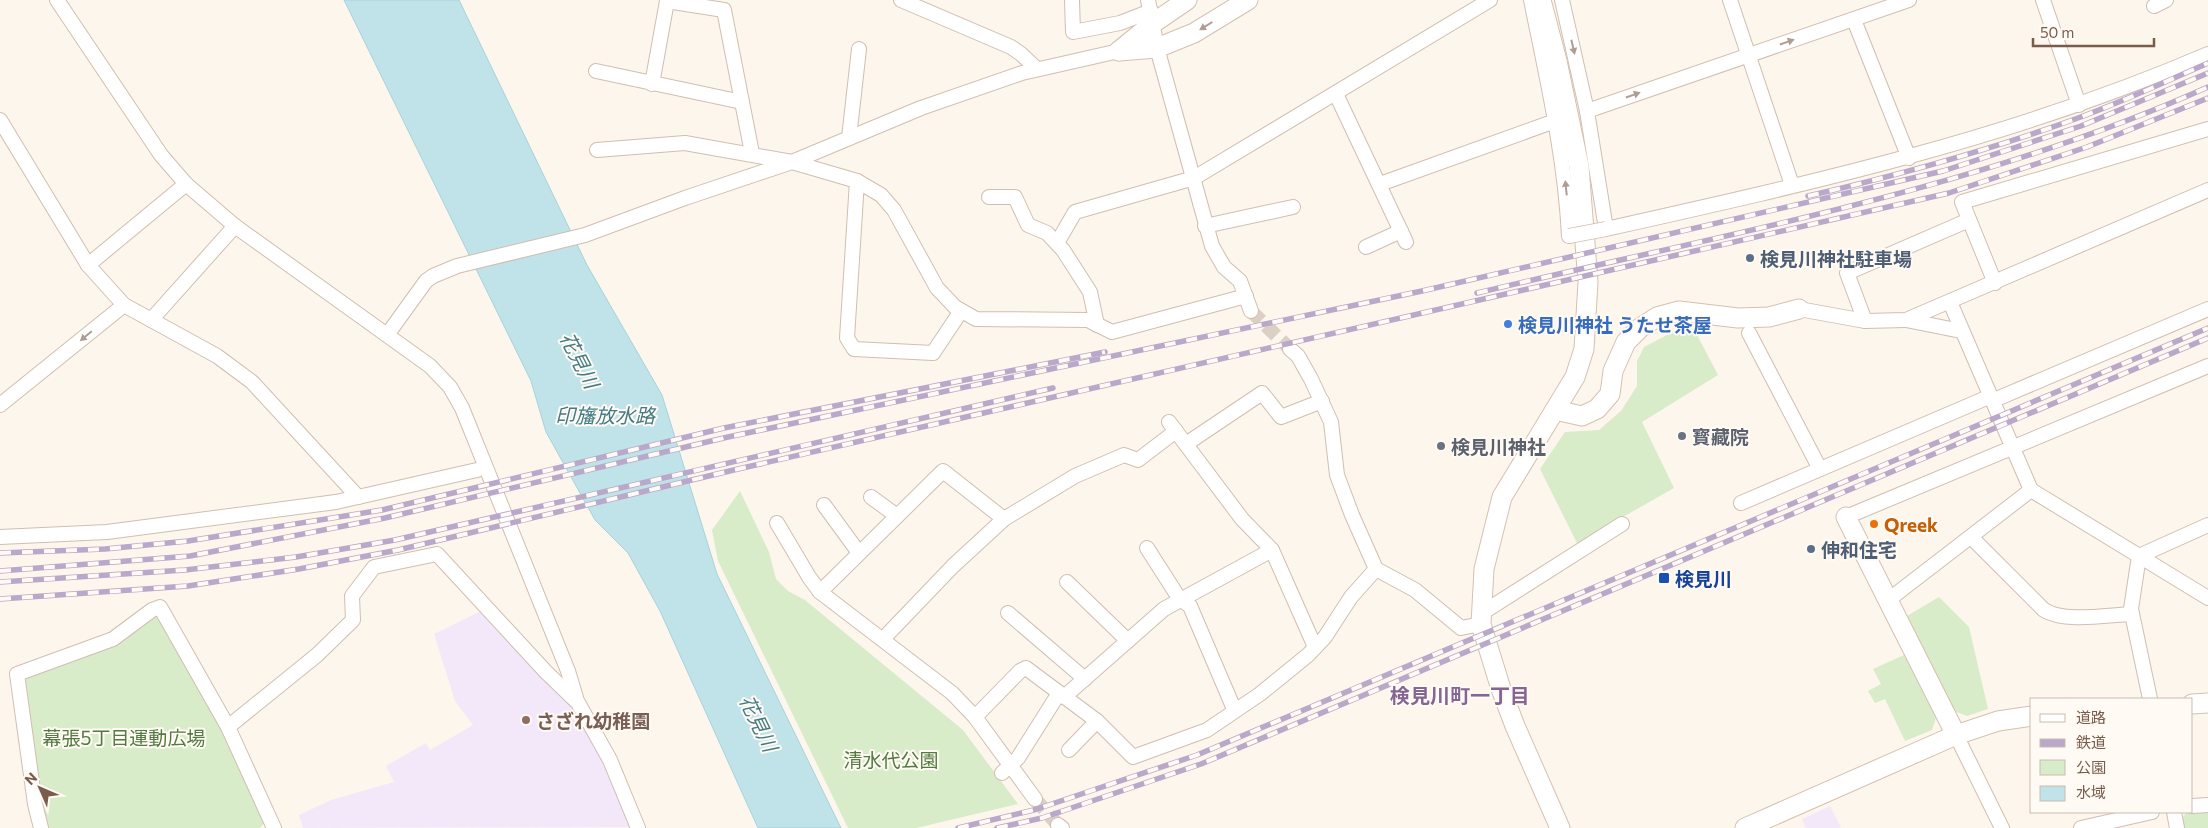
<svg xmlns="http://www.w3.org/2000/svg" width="2208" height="828" font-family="Commissioner,'Noto Sans JP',sans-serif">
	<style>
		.education { fill: #f3e8fa }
		.green { fill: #d8ecc9 }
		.water { fill: #bfe3e8; stroke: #a5d3da }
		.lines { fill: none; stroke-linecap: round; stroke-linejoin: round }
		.street-tunnel { stroke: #dcd0c4; stroke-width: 14; stroke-dasharray: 14 7; stroke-linecap: butt }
		.street-casing { stroke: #d1beb0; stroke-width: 16 }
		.secondary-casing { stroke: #d6c0b0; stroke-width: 21 }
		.street { stroke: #fff; stroke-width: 14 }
		.secondary { stroke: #fff; stroke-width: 19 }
		.rail-casing { stroke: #b9a8c9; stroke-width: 5.5 }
		.rail { stroke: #fffaf3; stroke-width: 4; stroke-dasharray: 11; stroke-linecap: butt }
		.street-bridge-casing { stroke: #d1beb0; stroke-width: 16; stroke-linecap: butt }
		.street-bridge { stroke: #fff; stroke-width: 14 }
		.oneway { fill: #af9d94 }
		.service-dot { fill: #5c6f8a; stroke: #fffaf3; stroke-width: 2 }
		.shop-dot { fill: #3f7fe0; stroke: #fffaf3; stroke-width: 2 }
		.worship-dot { fill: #6b7280; stroke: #fffaf3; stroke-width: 2 }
		.food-dot { fill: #e8710a; stroke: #fffaf3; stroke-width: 2 }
		.transit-dot { fill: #1a4fb4; stroke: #fffaf3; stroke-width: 2 }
		.education-dot { fill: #8d6e63; stroke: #fffaf3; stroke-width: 2 }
		.labels { text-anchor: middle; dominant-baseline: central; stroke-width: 4; stroke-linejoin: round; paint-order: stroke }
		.service-label { font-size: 19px; font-weight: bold; fill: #4e5e75; stroke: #fffaf3; text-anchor: start }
		.shop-label { font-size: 19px; font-weight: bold; fill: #366cbe; stroke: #fffaf3; text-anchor: start }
		.worship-label { font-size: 19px; font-weight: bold; fill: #5b616d; stroke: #fffaf3; text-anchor: start }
		.food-label { font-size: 19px; font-weight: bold; fill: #c56008; stroke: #fffaf3; text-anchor: start }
		.transit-label { font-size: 19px; font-weight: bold; fill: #164399; stroke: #fffaf3; text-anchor: start }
		.education-label { font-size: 19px; font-weight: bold; fill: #785e54; stroke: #fffaf3; text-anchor: start }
		.park-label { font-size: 19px; fill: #537a41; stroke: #fffaf3 }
		.water-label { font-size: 20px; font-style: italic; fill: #437c86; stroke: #fffaf3 }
		.neighbourhood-label { font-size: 20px; font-weight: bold; fill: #846695; stroke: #fffaf3 }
	</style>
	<rect width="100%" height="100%" fill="#fdf6ec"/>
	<g class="education">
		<polygon points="481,611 580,716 616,780 633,827 303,828 299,815 331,800 394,782 386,766 426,743 430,750 473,725 455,701 434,634"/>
		<polygon points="1830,806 1841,828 1806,828 1802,819"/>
	</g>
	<g class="green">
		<polygon points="1671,333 1696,333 1718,375 1642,422 1674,488 1577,543 1540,469 1565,432 1599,430 1621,411 1637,386 1637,361 1644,347"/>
		<polygon points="740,491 769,552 776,579 788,591 805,600 963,730 1018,804 916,828 848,828 718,561 712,530"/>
		<polygon points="1939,597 1969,627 1988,709 1967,716 1954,711 1907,616"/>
		<polygon points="154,615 161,618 227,736 266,821 260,828 47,828 21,683 27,677"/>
		<polygon points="1904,655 1936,718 1932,730 1905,741 1885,699 1875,703 1868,691 1881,684 1873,669"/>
		<polygon points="2208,810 2208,828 2184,828 2182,818 2187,812"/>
	</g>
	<polygon class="water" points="344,0 459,0 587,265 662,395 717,574 841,828 758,828 660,611 628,553 595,520 546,432 531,381"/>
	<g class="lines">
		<g class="street-tunnel">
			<polyline points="1251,311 1290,349"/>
			<polyline points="1035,799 1058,825"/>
		</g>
		<defs>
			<g id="street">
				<polyline points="57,0 161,155 186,184 235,226 430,366 450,387 462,408 568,671 577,701 610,760 638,828"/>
				<polyline points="901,0 1011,47 1021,54 1036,68"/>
				<polyline points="1072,0 1073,32 1120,23 1151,11"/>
				<polyline points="1148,0 1157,48 1212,246 1224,267 1240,281 1251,311"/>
				<path d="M 1531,0 C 1547,79 1565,156 1569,236"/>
				<path d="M 1562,0 L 1587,111 L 1606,229 C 1812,183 2013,138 2208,54"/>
				<polyline points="1730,0 1792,185"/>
				<polyline points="2043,0 2079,105"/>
				<polyline points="2154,6 2166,0"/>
				<polyline points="1854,20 1909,158"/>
				<polyline points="596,71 742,102 724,10 667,1 652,84"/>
				<polyline points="1336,94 1406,242"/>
				<polyline points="742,102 752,153"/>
				<polyline points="1587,111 1909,0"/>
				<polyline points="0,120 88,265 124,305 217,356 252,382 358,497"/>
				<polyline points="849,138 859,49"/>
				<polyline points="597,150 685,143 792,162 857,181 881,195 894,210 937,288 955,307 976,319 1088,320 1112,332 1246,296"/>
				<polyline points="857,181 847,338 854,349 933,353 961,311"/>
				<polyline points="1380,184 1555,121"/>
				<polyline points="989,197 1015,197 1028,225 1047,233 1063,250 1090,292 1097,325"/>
				<polyline points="1205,226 1293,207"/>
				<polyline points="1057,243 1075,212 1194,178 1490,0"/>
				<polyline points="1366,247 1401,231"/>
				<polyline points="88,265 186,184"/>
				<polyline points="1995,283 1962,202 2208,129"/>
				<polyline points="1950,302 2031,490 2208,598"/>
				<polyline points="1799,309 1865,321 1906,320 2208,190"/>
				<polyline points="151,320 235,226"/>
				<polyline points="1906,320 1961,331"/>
				<polyline points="1865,321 1847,273 1969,220"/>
				<polyline points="1749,333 1820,469"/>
				<polyline points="387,335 426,281 433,276 457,266 585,235 685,198 792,162 921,108 1022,73 1119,51"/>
				<polyline points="1290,349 1298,356 1311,379 1331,422 1337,475 1352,515 1376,569 1415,590 1461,628 1481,624"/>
				<polyline points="1994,400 2208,309"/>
				<polyline points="0,405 124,305"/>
				<polyline points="1169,422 1242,519 1272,550 1315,647"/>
				<polyline points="1186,444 1262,393 1281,417 1322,401"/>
				<polyline points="871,497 897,516"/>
				<polyline points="1741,503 1991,396"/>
				<polyline points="824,505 859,553"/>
				<polyline points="1846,517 2208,366"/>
				<polyline points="777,523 809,577 820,592 952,693 975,717 1035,799"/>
				<polyline points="0,537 107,532 336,502 477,470"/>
				<path d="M 1971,537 L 2044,610 C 2065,623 2107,615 2132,614"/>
				<polyline points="1147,548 1179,598 1190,606 1234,709"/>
				<polyline points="1067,582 1128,641"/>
				<polyline points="820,592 943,471 1004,519"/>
				<polyline points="1887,601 2031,490"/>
				<polyline points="1008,613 1085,679"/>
				<polyline points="1482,613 1622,524"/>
				<polyline points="883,639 953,566 1004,519 1075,476 1124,455 1138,460 1176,431"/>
				<polyline points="1064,697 1164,609 1272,550"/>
				<polyline points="2150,699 2131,609 2139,556 2208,525"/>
				<polyline points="975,717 1020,671 1026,668 1097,721 1133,757 1207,730 1260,694 1308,655 1325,637 1351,597 1376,569"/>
				<polyline points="228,727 317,655 353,620 352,596 374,567 437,554 546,672 576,701"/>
				<polyline points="1956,735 2002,828"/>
				<polyline points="1069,750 1097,721"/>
				<polyline points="1002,773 1018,758 1059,693"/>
				<polyline points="2192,806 2208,805"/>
				<polyline points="2174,812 2177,828"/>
				<polyline points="1058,825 1062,828"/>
				<polyline points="41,828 35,804 17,674 113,639 152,610 160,607 228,727 274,828"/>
				<polyline points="2081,828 2152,812"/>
			</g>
			<g id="secondary">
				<polyline points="1541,0 1557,61 1579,166 1588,282 1584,349 1575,377 1502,497 1484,569 1481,624 1501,689 1515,726 1560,828"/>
				<polyline points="1119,51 1157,48 1194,33 1248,0"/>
				<polyline points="1119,51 1152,24 1187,0"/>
				<polyline points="1555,410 1582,416 1597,409 1610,394 1613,371 1626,342 1640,328 1657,317 1679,311 1738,318 1769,317 1799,309"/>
				<polyline points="1846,517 1956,735"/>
				<polyline points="2192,704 2208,703"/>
				<polyline points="1745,828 1956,735 1998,721 2032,716"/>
			</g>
		</defs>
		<use href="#street" class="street-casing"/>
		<use href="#secondary" class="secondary-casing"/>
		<use href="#street" class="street"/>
		<use href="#secondary" class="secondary"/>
		<defs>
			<g id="rail">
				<path d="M 1808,196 C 1899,175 1990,150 2078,118 C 2122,102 2165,82 2208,63"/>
				<path d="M 1477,293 C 1723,234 1975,191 2208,87"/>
				<polyline points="0,553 105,549 188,541 382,510 724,428 1105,352"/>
				<polyline points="0,571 190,556 385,518 728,437 1422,291 1943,171 2081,126 2208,73"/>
				<polyline points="0,582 185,570 296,557 395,540 1053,388"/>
				<polyline points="0,599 188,586 299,569 398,550 738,469 1949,193 2087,147 2208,98"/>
				<polyline points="958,828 1034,810 1197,755 2208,328"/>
				<polyline points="997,828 1042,818 1201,764 2208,338"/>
			</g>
		</defs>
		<use href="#rail" class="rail-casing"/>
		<use href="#rail" class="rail"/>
		<defs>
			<polyline id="street-bridge" points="1569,236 1606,229"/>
		</defs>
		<use href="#street-bridge" class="street-bridge-casing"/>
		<use href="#street-bridge" class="street-bridge"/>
	</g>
	<defs><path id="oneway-solid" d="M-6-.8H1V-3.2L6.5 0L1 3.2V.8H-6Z" transform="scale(1.25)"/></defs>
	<g class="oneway">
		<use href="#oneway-solid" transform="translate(1206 26) rotate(148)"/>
		<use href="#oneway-solid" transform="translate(1787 42) rotate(-19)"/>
		<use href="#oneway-solid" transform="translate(1573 47) rotate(77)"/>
		<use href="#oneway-solid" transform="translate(1633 95) rotate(-19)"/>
		<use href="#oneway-solid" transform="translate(1566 188) rotate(-96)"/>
		<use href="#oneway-solid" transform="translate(86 336) rotate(140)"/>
	</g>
	<g class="service-dot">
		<circle cx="1750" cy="258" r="5"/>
		<circle cx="1811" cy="549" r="5"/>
	</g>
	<circle class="shop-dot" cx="1508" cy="324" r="5"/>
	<g class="worship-dot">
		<circle cx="1682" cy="436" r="5"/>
		<circle cx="1441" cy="446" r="5"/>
	</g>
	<circle class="food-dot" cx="1874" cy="524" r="5"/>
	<rect class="transit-dot" x="1658" y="572" width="12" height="12" rx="2.5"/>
	<circle class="education-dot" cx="526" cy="720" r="5"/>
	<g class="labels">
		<g class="service-label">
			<text x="1760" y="258">検見川神社駐車場</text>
			<text x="1821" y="549">伸和住宅</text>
		</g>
		<g class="shop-label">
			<text x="1518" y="324">検見川神社 うたせ茶屋</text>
		</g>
		<g class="worship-label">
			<text x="1692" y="436">寳藏院</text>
			<text x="1451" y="446">検見川神社</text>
		</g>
		<g class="food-label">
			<text x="1884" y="524">Qreek</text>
		</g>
		<g class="transit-label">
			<text x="1675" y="578">検見川</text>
		</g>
		<g class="education-label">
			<text x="536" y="720">さざれ幼稚園</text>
		</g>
		<g class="park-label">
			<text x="124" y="737">幕張5丁目運動広場</text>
			<text x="891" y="759">清水代公園</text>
		</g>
		<g class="water-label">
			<text transform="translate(580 360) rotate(63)">花見川</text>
			<text x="605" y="415">印旛放水路</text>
			<text transform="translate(759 723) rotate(64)">花見川</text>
		</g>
		<g class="neighbourhood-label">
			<text x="1460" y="695">検見川町一丁目</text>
		</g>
	</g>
	<rect x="2030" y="698" width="162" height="115" fill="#fffaf3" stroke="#cabbb1"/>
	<rect x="2040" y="714" width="25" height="8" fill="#ffffff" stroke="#cabbb1"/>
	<text x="2076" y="723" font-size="15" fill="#7a5c4d">道路</text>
	<rect x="2040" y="739" width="25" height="8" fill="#b9a8c9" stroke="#cabbb1"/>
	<text x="2076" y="748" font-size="15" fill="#7a5c4d">鉄道</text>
	<rect x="2040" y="760" width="25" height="15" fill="#d8ecc9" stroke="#cabbb1"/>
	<text x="2076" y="773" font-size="15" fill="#7a5c4d">公園</text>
	<rect x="2040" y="786" width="25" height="15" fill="#bfe3e8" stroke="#cabbb1"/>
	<text x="2076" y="798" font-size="15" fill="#7a5c4d">水域</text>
	<g transform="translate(40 788) rotate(315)" stroke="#fffaf3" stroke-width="4" paint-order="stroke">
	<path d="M0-4L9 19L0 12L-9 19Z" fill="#7a5c4d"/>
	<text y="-8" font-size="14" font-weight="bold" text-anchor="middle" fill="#7a5c4d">N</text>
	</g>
	<path d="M2033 38v8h121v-8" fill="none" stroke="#7a5c4d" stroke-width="2.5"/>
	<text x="2040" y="38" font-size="15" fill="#7a5c4d" stroke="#fffaf3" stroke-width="4" paint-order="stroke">50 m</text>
</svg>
